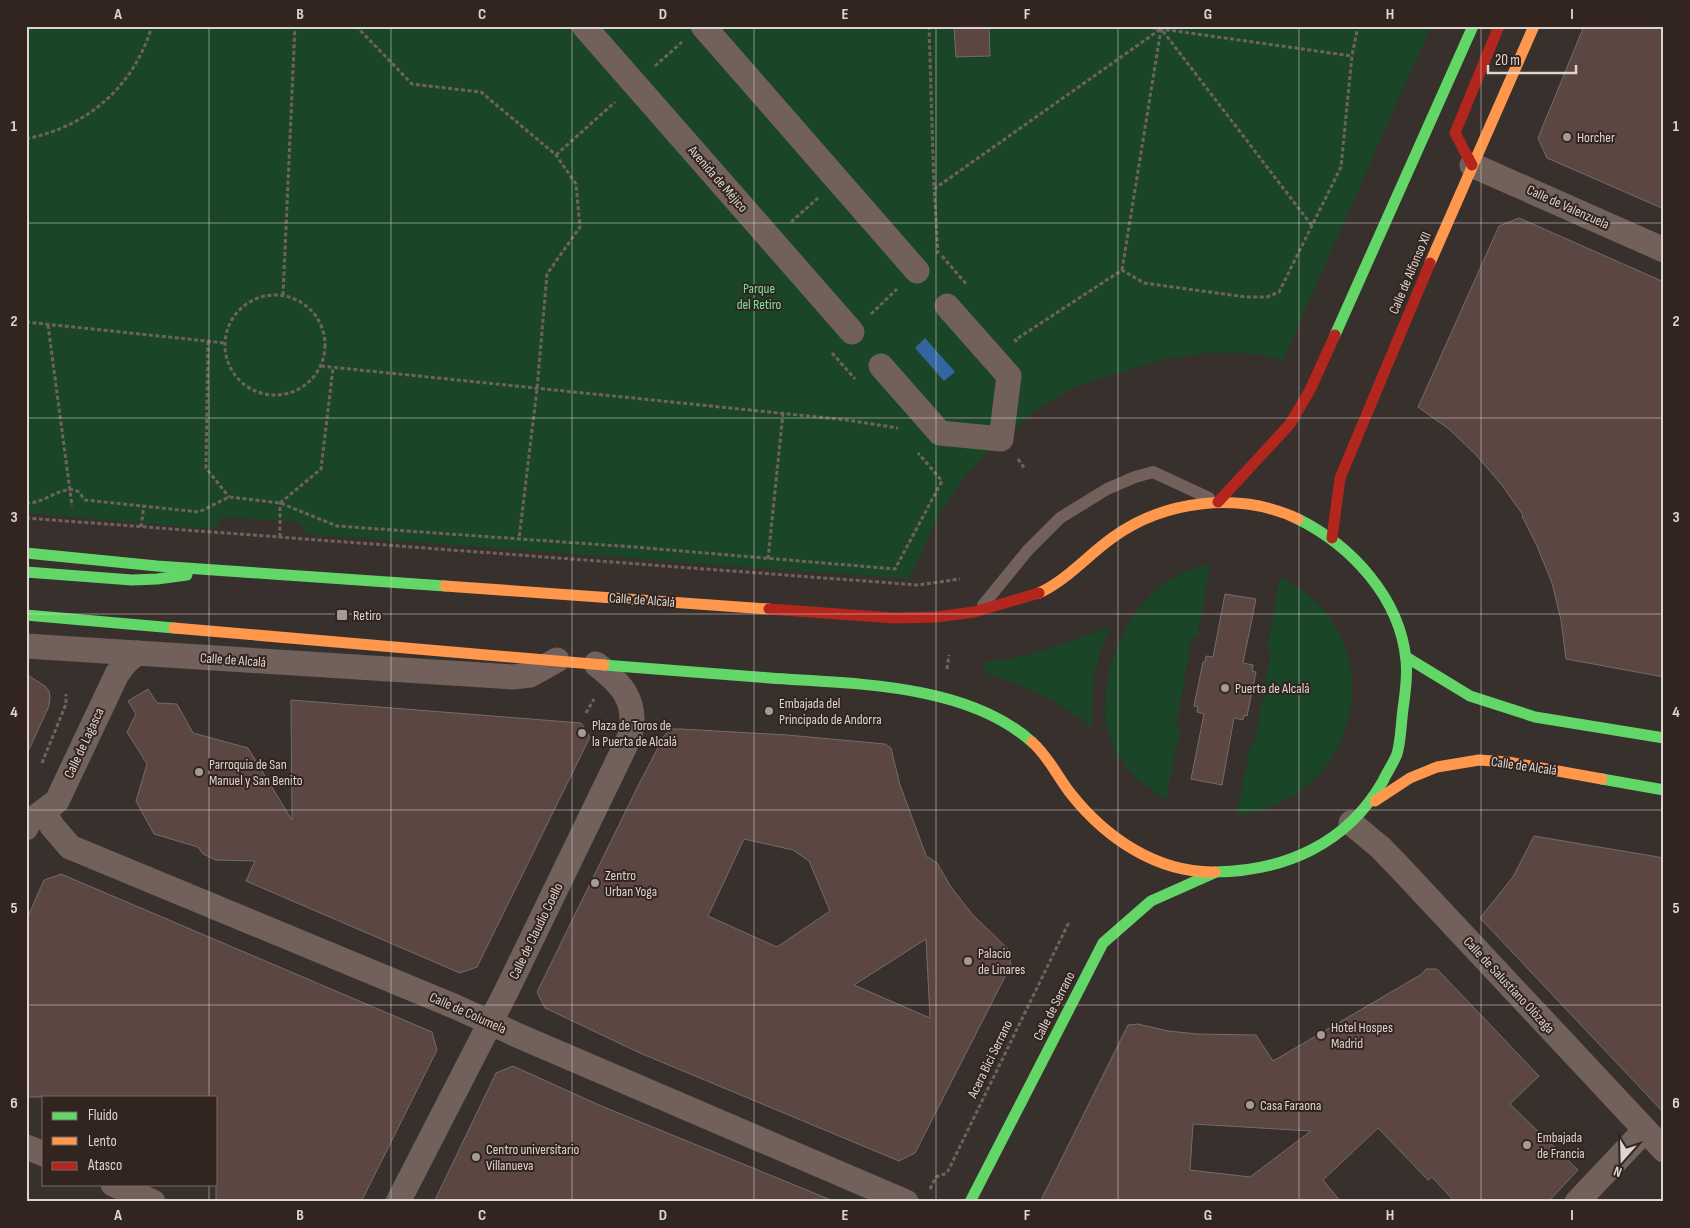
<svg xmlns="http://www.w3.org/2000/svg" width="1690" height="1228" font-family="'Sofia Sans Condensed',sans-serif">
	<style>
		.green { fill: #1a4627 }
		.water { fill: #3365a0 }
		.building { fill: #5b4642; stroke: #736c6a; fill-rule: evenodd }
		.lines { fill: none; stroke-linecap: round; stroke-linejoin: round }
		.path { stroke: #6f625d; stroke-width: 3; stroke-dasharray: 4 2.5; stroke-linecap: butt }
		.lane { stroke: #72605a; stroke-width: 12 }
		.street { stroke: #72605a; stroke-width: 25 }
		.fast { stroke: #63d668; stroke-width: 11 }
		.slow { stroke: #ff974d; stroke-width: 11 }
		.jam { stroke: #b3261e; stroke-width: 11 }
		.grid { fill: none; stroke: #ded4d0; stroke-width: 1; stroke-opacity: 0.55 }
		.poi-dot { fill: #a49b97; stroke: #32251f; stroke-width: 2 }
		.labels { text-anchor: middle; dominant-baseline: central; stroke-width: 4; stroke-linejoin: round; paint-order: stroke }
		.poi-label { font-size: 14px; fill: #ded4d0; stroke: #32251f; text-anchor: start }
		.street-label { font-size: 14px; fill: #ded4d0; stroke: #32251f }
		.park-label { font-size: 14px; fill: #7ae597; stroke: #32251f }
		.neatline { fill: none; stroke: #ded4d0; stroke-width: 2 }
		.grid-label { font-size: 16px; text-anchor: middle; font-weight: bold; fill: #ded4d0 }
	</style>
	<rect width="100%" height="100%" fill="#38302d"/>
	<g class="green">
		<polygon points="26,26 1431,26 1283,360 1258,354 1207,353 1162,360 1078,385 1038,409 1001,439 967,474 940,512 909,579 307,534 299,522 222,517 218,526 213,529 26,513"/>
		<path d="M 1210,565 L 1197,637 L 1192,636 L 1176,727 L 1180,728 L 1166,800 C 1146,786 1127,772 1115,750 C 1106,733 1104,713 1106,694 C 1111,637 1148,574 1210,565 Z"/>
		<path d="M 1280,577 C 1397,633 1364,800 1237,815 L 1251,742 L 1255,742 L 1271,651 L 1267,650 Z"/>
		<path d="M 1106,628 L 1109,631 C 1095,659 1090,692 1093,723 L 1090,726 C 1060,701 1021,685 984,672 L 985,662 C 1027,658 1067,643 1106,628 Z"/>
	</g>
	<polygon class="water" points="925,338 955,372 944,381 915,348"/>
	<g class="building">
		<polygon points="954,26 989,26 990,56 956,57"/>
		<polygon points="1584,26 1664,26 1664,209 1547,158 1538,138"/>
		<polygon points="1519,218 1664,282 1664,677 1566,659 1561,620 1552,583 1537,546 1522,516 1523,515 1501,484 1476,455 1449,429 1418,407 1499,226"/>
		<polygon points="1225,594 1256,599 1243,663 1253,665 1252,671 1256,672 1247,716 1244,715 1243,720 1234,718 1222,785 1191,779 1204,714 1197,712 1198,707 1194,706 1203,662 1205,662 1206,656 1213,657"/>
		<polygon points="26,674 45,686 49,691 50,698 49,706 26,756"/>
		<polygon points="148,689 157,703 177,704 193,733 248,748 292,820 291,700 581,723 590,737 477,967 460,973 246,881 255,861 216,860 203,854 198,847 154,834 136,801 147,764 127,732 136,714 128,701"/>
		<path d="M 671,729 L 681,729 L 787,735 L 885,744 L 891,748 L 900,785 L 927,858 L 928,857 L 937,863 L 951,887 L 972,914 L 1008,949 L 1011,965 L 915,1153 L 899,1161 L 640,1053 L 545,1008 L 537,992 L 638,786 L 664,736 ZM 744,839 L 793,850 L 809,861 L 830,911 L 777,947 L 708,916 ZM 926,939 L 930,1018 L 854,985 Z"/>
		<polygon points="1534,836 1664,858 1664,1113 1480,918 1513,877"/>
		<polygon points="61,874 432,1032 437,1050 361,1202 216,1202 216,1097 26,1097 26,921 44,880"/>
		<path d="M 1426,969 L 1437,969 L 1539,1076 L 1510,1104 L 1578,1170 L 1548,1202 L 1455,1202 L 1432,1177 L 1428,1180 L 1378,1128 L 1323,1180 L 1341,1202 L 1040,1202 L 1128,1025 L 1138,1024 L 1168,1031 L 1197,1034 L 1256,1035 L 1273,1061 L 1422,974 ZM 1193,1124 L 1311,1131 L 1250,1177 L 1190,1170 Z"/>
		<polygon points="513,1066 599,1105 836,1202 434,1202 496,1073"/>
	</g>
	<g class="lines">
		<g class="path">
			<polyline points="356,26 412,84 481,92 556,155 576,184 580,227 547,274 537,389 519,539"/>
			<polyline points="929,26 934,188"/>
			<polyline points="1140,26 1352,56"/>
			<polyline points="1159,26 1313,227"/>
			<polyline points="655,66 682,42"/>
			<path d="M 26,139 C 88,126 133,88 152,26"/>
			<polyline points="556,155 615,102"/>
			<polyline points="791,222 818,198"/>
			<polyline points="936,253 938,252 934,189 1165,26"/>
			<polyline points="942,256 967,285"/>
			<polyline points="1122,270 1161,29"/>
			<polyline points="283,295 295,26"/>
			<circle cx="275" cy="345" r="50"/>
			<polyline points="871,314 897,289"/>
			<polyline points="26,322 225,343"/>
			<polyline points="48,325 72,506"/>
			<polyline points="208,341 206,468 229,497"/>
			<polyline points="1017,342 1015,340 1122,270 1144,283 1246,297 1267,297 1279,292 1341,167 1352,56 1358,26"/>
			<polyline points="832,353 855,379"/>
			<polyline points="321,366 847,420 898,428"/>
			<polyline points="1018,459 1025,469"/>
			<path d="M 26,503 C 42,505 63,484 77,491 C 80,492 82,497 85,500 L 199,512 L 229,497 L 280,503 L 337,526 L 634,547 L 895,569 L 942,481 L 918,453"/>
			<polyline points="280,503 321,469 333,368"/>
			<polyline points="26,518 918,585 960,579"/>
			<polyline points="141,527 144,505"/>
			<polyline points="280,537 280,503"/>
			<polyline points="768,559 783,413"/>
			<polyline points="947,669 949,655"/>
			<polyline points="586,713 594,699"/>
			<polyline points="42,763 66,704 66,694"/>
			<polyline points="930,1189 936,1177 947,1173 1069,922"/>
		</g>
		<polyline class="lane" points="983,605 1028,550 1060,518 1107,489 1135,477 1153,472 1209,498"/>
		<g class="street">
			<polyline points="584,26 852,332"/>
			<polyline points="703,26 917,271"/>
			<polyline points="1472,165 1664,250"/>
			<polyline points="881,366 940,433 1001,439 1009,376 947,306"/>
			<polyline points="26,646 513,677 530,675 557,660"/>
			<polyline points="44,811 52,826 70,847 456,1007 519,1036 906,1202"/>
			<polyline points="1351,823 1381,848 1404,872 1664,1150"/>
			<polyline points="26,828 29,822 57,801 117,674 126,662 137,653"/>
			<polyline points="26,1147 44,1154"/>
			<polyline points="113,1184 153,1202"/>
			<path d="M 398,1202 L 506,992 L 630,736 C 638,701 622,684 596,664"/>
			<polyline points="1577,1202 1645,1130"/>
		</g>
		<g class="fast">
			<polyline points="1335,335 1473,26"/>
			<polyline points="26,553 157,566 445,586"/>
			<polyline points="26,572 132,580 157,579 187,575"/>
			<polyline points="26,615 174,628"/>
			<polyline points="1406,657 1470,696 1535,717 1664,738"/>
			<path d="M 604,665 C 659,669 715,674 770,678 C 854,684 966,683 1032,742"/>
			<polyline points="1602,779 1664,790"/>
			<path d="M 1215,872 C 1285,871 1347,844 1383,781 C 1387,772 1393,764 1397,754 C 1401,740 1401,724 1403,709 C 1405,693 1408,677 1406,660 C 1400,598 1352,546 1298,519"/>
			<polyline points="970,1202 1103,943 1151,901 1214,873"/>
		</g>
		<g class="slow">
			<polyline points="1430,263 1534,26"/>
			<polyline points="445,586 769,609"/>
			<path d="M 1039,593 C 1067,580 1087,556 1112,538 C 1164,500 1239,491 1298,519"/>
			<polyline points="174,628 604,665"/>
			<path d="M 1032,742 C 1049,757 1057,776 1071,794 C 1106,838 1157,873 1215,872"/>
			<polyline points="1375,801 1410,778 1437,767 1479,760 1508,762 1602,779"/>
		</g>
		<g class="jam">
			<polyline points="1472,165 1455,133 1499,26"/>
			<polyline points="1218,502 1290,424 1310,390 1335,335"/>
			<polyline points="1332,538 1340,478 1430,263"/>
			<polyline points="769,609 894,618 936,617 974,612 1039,593"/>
		</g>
	</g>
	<path class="grid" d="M 209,26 L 209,1097M 391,26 L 391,1202M 572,26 L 572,1202M 754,26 L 754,1202M 936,26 L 936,1202M 1118,26 L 1118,1202M 1299,26 L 1299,1202M 1481,26 L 1481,1202M 26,223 L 1664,223M 26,418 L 1664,418M 26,614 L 1664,614M 26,810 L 1664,810M 26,1005 L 1664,1005M 209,1184 L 209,1202"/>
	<g class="poi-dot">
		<circle cx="1567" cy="137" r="5"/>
		<rect x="336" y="609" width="12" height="12" rx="2.5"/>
		<circle cx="1225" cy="688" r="5"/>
		<circle cx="769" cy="711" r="5"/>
		<circle cx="582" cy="733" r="5"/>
		<circle cx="199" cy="772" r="5"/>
		<circle cx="595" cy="883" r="5"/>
		<circle cx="968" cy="961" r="5"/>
		<circle cx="1321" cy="1035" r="5"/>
		<circle cx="1250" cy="1105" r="5"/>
		<circle cx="1527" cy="1145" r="5"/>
		<circle cx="476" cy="1157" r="5"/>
	</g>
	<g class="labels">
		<g class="poi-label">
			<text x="1577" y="137">Horcher</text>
			<text x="353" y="615">Retiro</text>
			<text x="1235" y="688">Puerta de Alcalá</text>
			<text x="779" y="703">Embajada del<tspan x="779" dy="16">Principado de Andorra</tspan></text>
			<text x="592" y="725">Plaza de Toros de<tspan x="592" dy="16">la Puerta de Alcalá</tspan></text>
			<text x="209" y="764">Parroquia de San<tspan x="209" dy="16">Manuel y San Benito</tspan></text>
			<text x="605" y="875">Zentro<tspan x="605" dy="16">Urban Yoga</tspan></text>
			<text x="978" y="953">Palacio<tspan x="978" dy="16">de Linares</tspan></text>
			<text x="1331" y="1027">Hotel Hospes<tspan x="1331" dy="16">Madrid</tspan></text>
			<text x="1260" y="1105">Casa Faraona</text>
			<text x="1537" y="1137">Embajada<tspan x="1537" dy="16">de Francia</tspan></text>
			<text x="486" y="1149">Centro universitario<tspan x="486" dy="16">Villanueva</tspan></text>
		</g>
		<g class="street-label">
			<text transform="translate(718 179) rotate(49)">Avenida de Méjico</text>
			<text transform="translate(1568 207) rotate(24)">Calle de Valenzuela</text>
			<text transform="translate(1410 273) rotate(-67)">Calle de Alfonso XII</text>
			<text transform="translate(642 600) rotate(4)">Calle de Alcalá</text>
			<text transform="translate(233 660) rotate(4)">Calle de Alcalá</text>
			<text transform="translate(84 743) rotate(-65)">Calle de Lagasca</text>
			<text transform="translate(1524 766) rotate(8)">Calle de Alcalá</text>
			<text transform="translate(536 931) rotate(-64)">Calle de Claudio Coello</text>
			<text transform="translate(1509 985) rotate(47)">Calle de Salustiano Olózaga</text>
			<text transform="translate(1054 1006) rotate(-63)">Calle de Serrano</text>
			<text transform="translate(468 1013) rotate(24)">Calle de Columela</text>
			<text transform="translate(990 1059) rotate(-64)">Acera Bici Serrano</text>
		</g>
		<g class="park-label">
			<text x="759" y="288">Parque<tspan x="759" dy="16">del Retiro</tspan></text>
		</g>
	</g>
	<rect width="1690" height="1228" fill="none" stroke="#32251f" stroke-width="55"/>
	<rect x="42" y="1096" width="175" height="90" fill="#32251f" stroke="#776b66"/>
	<rect x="52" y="1112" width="25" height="8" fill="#63d668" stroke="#776b66"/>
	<text x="88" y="1120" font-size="15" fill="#ded4d0">Fluido</text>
	<rect x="52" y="1137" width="25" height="8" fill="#ff974d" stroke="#776b66"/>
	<text x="88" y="1146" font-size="15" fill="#ded4d0">Lento</text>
	<rect x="52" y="1162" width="25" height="8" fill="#b3261e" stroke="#776b66"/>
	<text x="88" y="1170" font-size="15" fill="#ded4d0">Atasco</text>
	<g transform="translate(1622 1160) rotate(200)" stroke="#32251f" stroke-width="4" paint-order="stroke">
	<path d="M0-4L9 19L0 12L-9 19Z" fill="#ded4d0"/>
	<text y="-8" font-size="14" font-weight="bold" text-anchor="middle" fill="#ded4d0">N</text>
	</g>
	<path d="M1488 65v8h88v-8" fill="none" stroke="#ded4d0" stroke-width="2.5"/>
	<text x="1495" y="65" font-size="15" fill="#ded4d0" stroke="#32251f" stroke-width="4" paint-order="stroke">20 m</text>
	<rect x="28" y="28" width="1634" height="1172" class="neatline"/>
	<g class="grid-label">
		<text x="118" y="19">A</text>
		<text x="300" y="19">B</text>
		<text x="482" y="19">C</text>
		<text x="663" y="19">D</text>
		<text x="845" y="19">E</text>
		<text x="1027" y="19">F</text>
		<text x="1208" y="19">G</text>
		<text x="1390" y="19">H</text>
		<text x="1572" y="19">I</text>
		<text x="14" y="131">1</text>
		<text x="1676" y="131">1</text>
		<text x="14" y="326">2</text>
		<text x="1676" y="326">2</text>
		<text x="14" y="522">3</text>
		<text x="1676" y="522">3</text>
		<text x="14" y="717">4</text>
		<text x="1676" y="717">4</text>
		<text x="14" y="913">5</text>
		<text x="1676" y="913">5</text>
		<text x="14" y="1108">6</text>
		<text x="1676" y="1108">6</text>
		<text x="118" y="1220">A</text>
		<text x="300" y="1220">B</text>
		<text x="482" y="1220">C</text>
		<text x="663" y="1220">D</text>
		<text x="845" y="1220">E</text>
		<text x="1027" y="1220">F</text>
		<text x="1208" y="1220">G</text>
		<text x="1390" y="1220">H</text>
		<text x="1572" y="1220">I</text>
	</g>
</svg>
